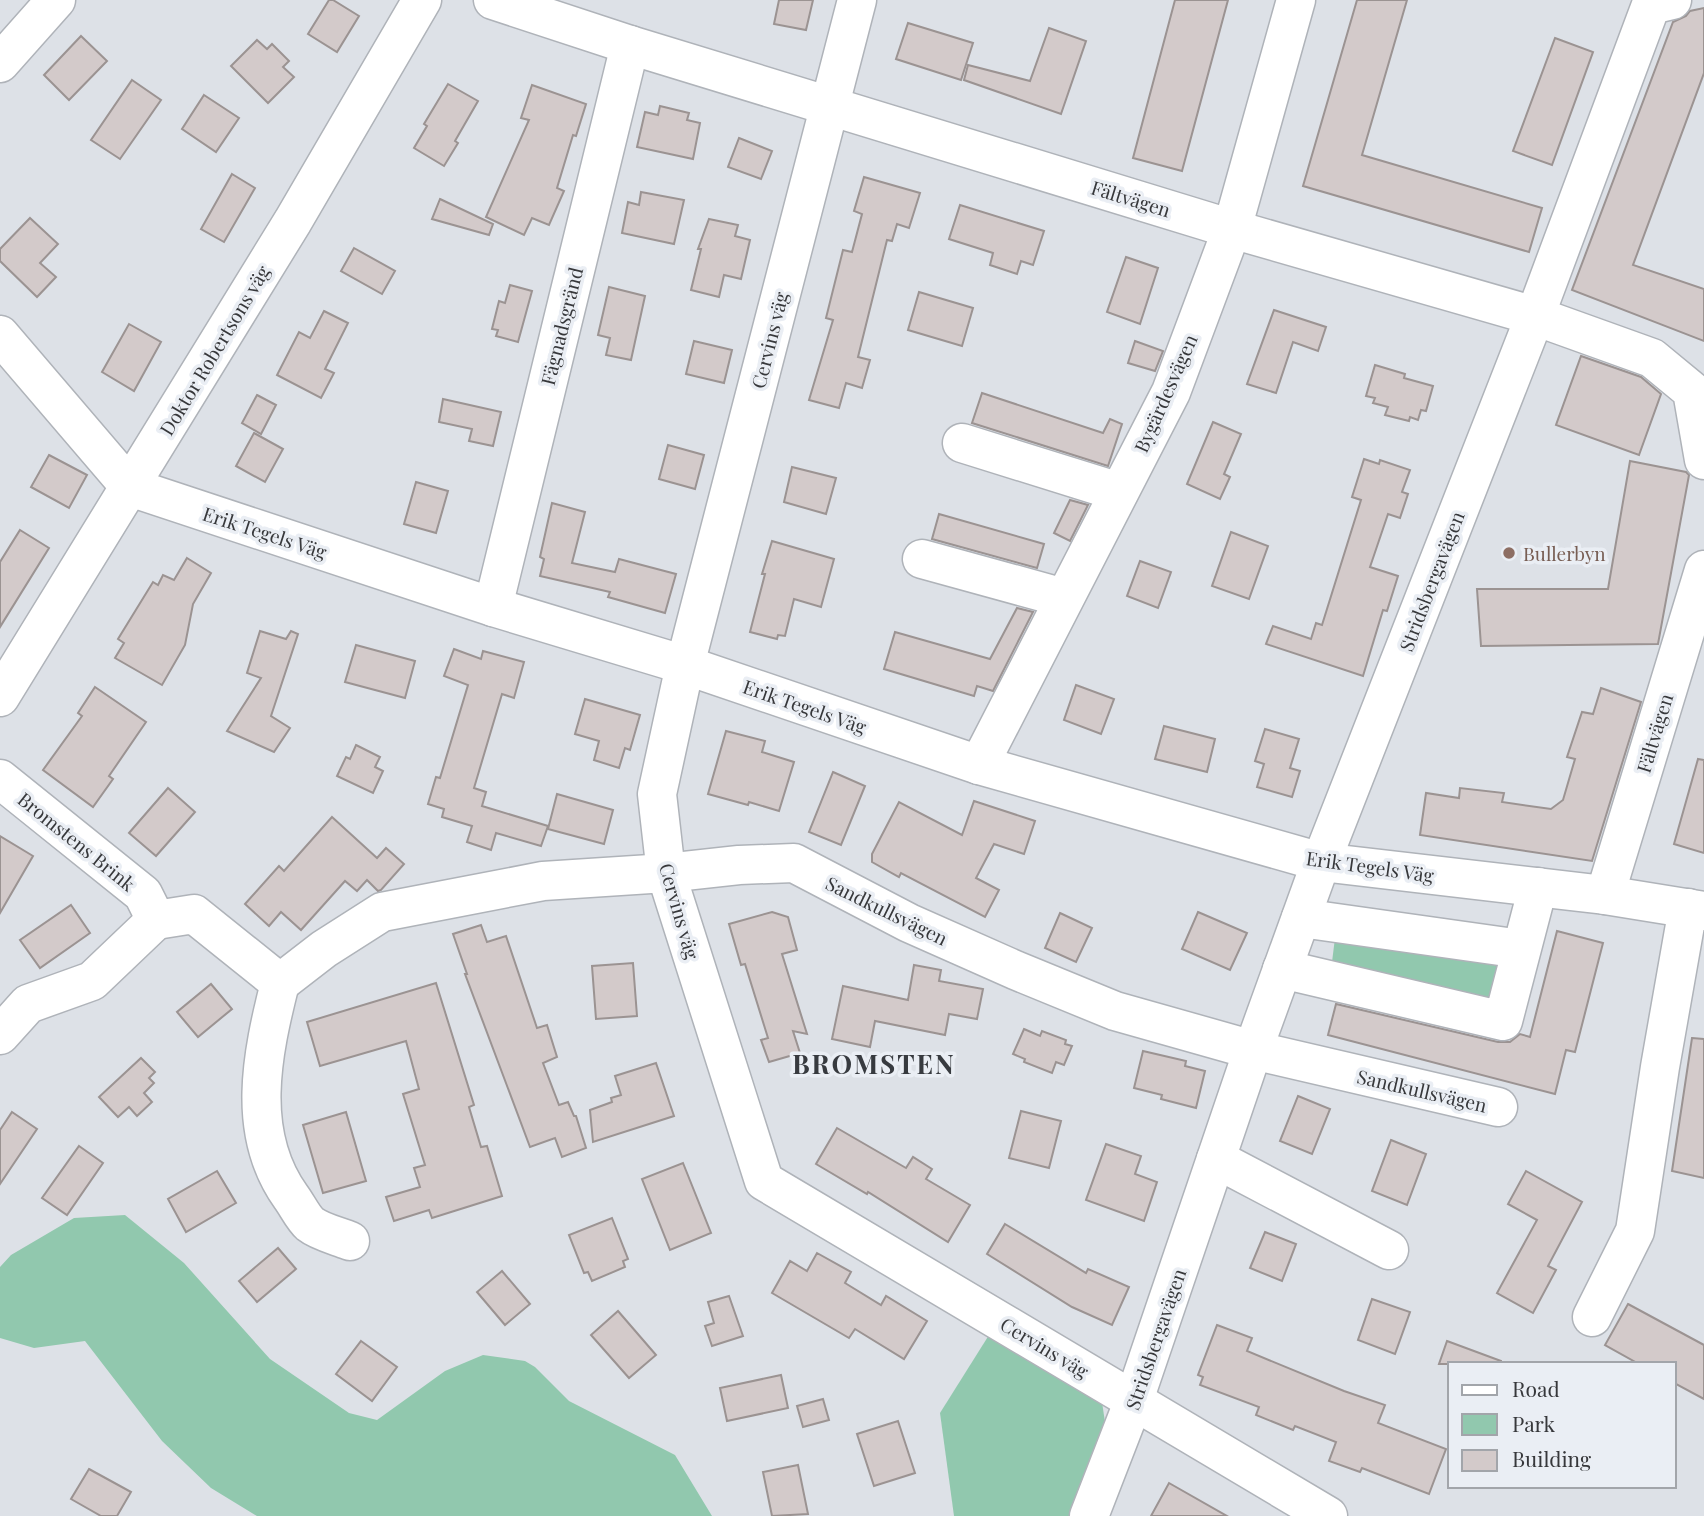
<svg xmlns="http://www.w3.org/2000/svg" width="1704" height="1516" font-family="'Playfair Display',serif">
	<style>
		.green { fill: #91c8ae }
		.building { fill: #d3caca; stroke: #9b9392; stroke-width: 2 }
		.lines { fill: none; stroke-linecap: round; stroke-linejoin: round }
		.minor-casing { stroke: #afb3b9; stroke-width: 41 }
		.minor { stroke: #fff; stroke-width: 38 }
		.education-dot { fill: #8d6e63; stroke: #eaeef4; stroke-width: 2.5 }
		.labels { text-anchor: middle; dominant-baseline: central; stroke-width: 7; stroke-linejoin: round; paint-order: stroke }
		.street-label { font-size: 19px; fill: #37383b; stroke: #eaeef4 }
		.education-label { font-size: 19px; fill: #785e54; stroke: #eaeef4; text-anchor: start }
		.district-label { font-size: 26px; font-weight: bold; letter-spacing: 2px; fill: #373a3f; stroke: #eaeef4 }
	</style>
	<rect width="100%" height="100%" fill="#dde1e7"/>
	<g class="green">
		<polygon points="1335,938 1505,961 1494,1011 1331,970"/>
		<polygon points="125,1215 184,1263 270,1359 349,1413 377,1420 445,1371 483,1355 525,1361 535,1367 569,1401 675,1455 712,1516 257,1516 211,1488 162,1441 85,1341 34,1348 0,1338 0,1267 11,1255 74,1218"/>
		<polygon points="989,1335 1102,1402 1106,1429 1073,1516 954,1516 940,1413"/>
	</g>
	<g class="building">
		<polygon points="329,0 333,0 359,16 337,52 308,34"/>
		<polygon points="779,0 813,0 806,30 774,24"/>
		<polygon points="1175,0 1228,0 1182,171 1133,158"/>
		<polygon points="1357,0 1407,0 1362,155 1542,208 1529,252 1303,186"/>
		<polygon points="1704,8 1704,73 1633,265 1704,289 1704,341 1572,290 1673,22 1686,16 1690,11"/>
		<polygon points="908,23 973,43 961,80 896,59"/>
		<polygon points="1049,28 1086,41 1061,114 964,80 968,65 1030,81"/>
		<polygon points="81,36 107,61 69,100 44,75"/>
		<polygon points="1555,38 1593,52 1552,165 1513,151"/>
		<polygon points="257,40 267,49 272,44 289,61 283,67 294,77 268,103 231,66"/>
		<polygon points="132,80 161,100 120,159 91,140"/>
		<polygon points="448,84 478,101 455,141 458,143 444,166 414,148 427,126 424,124"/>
		<polygon points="532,85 586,104 576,136 573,135 557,188 564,191 549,225 532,218 524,235 486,217 529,120 521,118"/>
		<polygon points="204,95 239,118 216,152 182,129"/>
		<polygon points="660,106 689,113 687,120 700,123 693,159 637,147 645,112 658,115"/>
		<polygon points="739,138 772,151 761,179 728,167"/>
		<polygon points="232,174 255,188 224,242 201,229"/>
		<polygon points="864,177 920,193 909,228 897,224 892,241 887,240 858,357 870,360 862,388 846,383 839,408 809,400 833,320 826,318 843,250 852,252 862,214 854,211"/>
		<polygon points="641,192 684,200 674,244 622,233 628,202 639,205"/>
		<polygon points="440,199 493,224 489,235 432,219"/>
		<polygon points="960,205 1044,231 1033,265 1021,261 1017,274 990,265 993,253 949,239"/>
		<polygon points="30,218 58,244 40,263 56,277 37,297 0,261 0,249"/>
		<polygon points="709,219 738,225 735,236 750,240 741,279 724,275 719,297 691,290 701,249 698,249"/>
		<polygon points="354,248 395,271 382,294 341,271"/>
		<polygon points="1126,257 1158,268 1140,324 1107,312"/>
		<polygon points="510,285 532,291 518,342 496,336 498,330 492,329 499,301 505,303"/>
		<polygon points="609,287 645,296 631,360 606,355 610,338 598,335"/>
		<polygon points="919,292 973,308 962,346 908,330"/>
		<polygon points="1274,310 1326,327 1318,351 1293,342 1276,393 1247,384"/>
		<polygon points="324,311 348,323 325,369 334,373 321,398 277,375 299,332 310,338"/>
		<polygon points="129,324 161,342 134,391 102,372"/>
		<polygon points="694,341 732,350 724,383 686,374"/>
		<polygon points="1135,341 1163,351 1155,371 1128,363"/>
		<polygon points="1581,356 1641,377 1661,394 1639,455 1556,425"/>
		<polygon points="1375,365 1405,374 1404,378 1433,386 1426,411 1421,410 1418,420 1410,417 1409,421 1385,415 1388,407 1373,403 1375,398 1366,396"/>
		<polygon points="982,393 1103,433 1110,419 1122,424 1108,466 972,423"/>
		<polygon points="257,395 276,405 261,434 242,423"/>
		<polygon points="443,399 501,412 493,446 469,441 472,429 439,422"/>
		<polygon points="1213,422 1241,434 1224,474 1230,477 1220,499 1187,484"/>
		<polygon points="254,433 283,449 265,482 236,466"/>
		<polygon points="668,445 704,455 695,489 659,479"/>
		<polygon points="49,455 87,475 69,508 31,487"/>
		<polygon points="1364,459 1379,464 1380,460 1410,470 1402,492 1408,494 1400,518 1388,514 1370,567 1398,576 1387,611 1383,610 1363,676 1266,644 1273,626 1311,639 1316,623 1322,625 1361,500 1352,497"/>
		<polygon points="1630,461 1686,472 1689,475 1658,644 1481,646 1477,589 1608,589"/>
		<polygon points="792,467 836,478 826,514 784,502"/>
		<polygon points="416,482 448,491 436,533 404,524"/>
		<polygon points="1070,500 1088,505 1070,541 1054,533"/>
		<polygon points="552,503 585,512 572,563 615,572 619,559 676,574 665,613 608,597 610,592 540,576 544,559 540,557"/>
		<polygon points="939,514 1044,544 1037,568 932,539"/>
		<polygon points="20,530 49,548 0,627 0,562"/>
		<polygon points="1231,532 1268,546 1249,599 1212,586"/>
		<polygon points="772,541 834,559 821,607 794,599 785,636 778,635 777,639 750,632 765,574 762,574"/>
		<polygon points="187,558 211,573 193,604 185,645 162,685 115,658 124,643 118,639 153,582 158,585 163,575 174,580"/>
		<polygon points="1140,561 1171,572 1158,608 1127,596"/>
		<polygon points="1017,608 1033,612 993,691 977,686 974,696 884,669 895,632 990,659"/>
		<polygon points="260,631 286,639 291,631 298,634 271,716 290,728 274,752 227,731 261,678 247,673"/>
		<polygon points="356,645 415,661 405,698 345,682"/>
		<polygon points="454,649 481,659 483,651 524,662 514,698 502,694 474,788 486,792 482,806 548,826 541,846 496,833 491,850 467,842 472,826 442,817 444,809 428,804 436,777 440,778 468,685 444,676"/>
		<polygon points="1076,685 1114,699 1101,734 1064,720"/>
		<polygon points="95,687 146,722 109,776 113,779 93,807 43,770 82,716 78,713"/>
		<polygon points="1601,688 1641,702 1592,861 1420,835 1426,793 1459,798 1460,788 1504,793 1502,802 1551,809 1563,800 1575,759 1567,757 1582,712 1593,714"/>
		<polygon points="585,699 640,715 630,750 625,748 619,768 594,760 599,741 575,734"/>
		<polygon points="1164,726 1215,739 1207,772 1155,759"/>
		<polygon points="1265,729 1299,739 1290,768 1300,771 1292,797 1257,787 1264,764 1255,761"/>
		<polygon points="726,731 765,741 762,752 794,762 779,811 749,802 748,805 708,794"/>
		<polygon points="356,745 380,757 375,767 383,771 373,793 337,776 346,757 350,759"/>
		<polygon points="1698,759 1704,760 1704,853 1674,844"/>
		<polygon points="833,772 865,786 841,845 809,832"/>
		<polygon points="168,788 195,812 156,856 129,833"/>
		<polygon points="557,794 613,810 604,844 548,829"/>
		<polygon points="974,801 1035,821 1024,854 994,844 976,878 999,890 985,917 901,873 899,877 872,862 872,854 899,802 962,835"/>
		<polygon points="332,817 377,858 386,848 404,864 381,890 378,891 367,880 357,891 345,881 301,930 281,912 269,926 245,904 279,866 284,871"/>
		<polygon points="0,836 33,856 0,913"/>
		<polygon points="71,905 90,933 40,968 20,940"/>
		<polygon points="772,912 788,917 797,950 782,954 807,1034 793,1031 800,1053 769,1062 761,1040 768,1038 745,964 741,965 729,924"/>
		<polygon points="1198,912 1247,933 1230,970 1182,949"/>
		<polygon points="1060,913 1092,928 1076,962 1045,948"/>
		<polygon points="481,925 487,942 506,936 537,1028 547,1025 557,1057 543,1063 559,1105 568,1102 574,1116 576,1116 586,1148 562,1157 555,1138 530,1147 465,974 467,974 453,934"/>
		<polygon points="1557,931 1603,943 1575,1052 1566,1050 1555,1094 1328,1035 1336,1004 1498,1042 1510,1042 1520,1034 1530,1037"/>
		<polygon points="633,963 637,1016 596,1019 592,966"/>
		<polygon points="914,965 941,970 939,981 983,989 977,1019 949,1014 945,1035 875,1021 870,1047 832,1039 843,986 908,1000"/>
		<polygon points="436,983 474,1105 469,1107 481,1147 487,1146 502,1196 432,1218 429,1210 394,1221 386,1197 420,1187 414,1168 425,1165 403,1094 419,1089 406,1041 320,1066 307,1022"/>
		<polygon points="211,984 232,1009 198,1037 177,1012"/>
		<polygon points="1024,1029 1040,1036 1042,1031 1066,1040 1065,1044 1072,1046 1064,1065 1056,1062 1052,1073 1024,1062 1025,1059 1013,1054"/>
		<polygon points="1692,1038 1704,1039 1704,1178 1672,1171"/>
		<polygon points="1143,1051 1186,1061 1185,1066 1205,1071 1196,1108 1161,1099 1162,1095 1134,1088"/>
		<polygon points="141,1058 155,1072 149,1078 154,1083 144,1093 152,1102 137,1116 129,1107 118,1117 99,1097"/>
		<polygon points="656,1063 674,1116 593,1142 590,1110 612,1102 611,1098 621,1095 615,1076"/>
		<polygon points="1298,1096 1330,1109 1312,1154 1280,1141"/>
		<polygon points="1021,1111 1061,1121 1049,1168 1009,1158"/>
		<polygon points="12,1112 37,1129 0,1184 0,1130"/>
		<polygon points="346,1112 366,1181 323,1193 303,1125"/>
		<polygon points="837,1128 906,1168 913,1157 932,1169 926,1179 970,1205 948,1242 868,1192 867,1194 816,1164"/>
		<polygon points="1391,1140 1426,1154 1407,1205 1372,1191"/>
		<polygon points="1106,1144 1141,1156 1135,1174 1157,1182 1144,1221 1086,1200"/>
		<polygon points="79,1146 103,1163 67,1215 42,1198"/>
		<polygon points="683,1163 711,1233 670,1250 642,1179"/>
		<polygon points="217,1171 236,1203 186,1232 168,1199"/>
		<polygon points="1526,1171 1582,1202 1548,1266 1556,1270 1533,1313 1497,1293 1537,1220 1508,1204"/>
		<polygon points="612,1218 628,1259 623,1261 625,1267 592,1281 588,1272 584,1273 569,1235"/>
		<polygon points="1005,1224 1086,1273 1088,1269 1129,1287 1112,1325 1072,1307 987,1254"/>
		<polygon points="1265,1232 1296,1244 1282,1281 1250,1268"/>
		<polygon points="278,1248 296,1269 257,1302 239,1281"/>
		<polygon points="817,1253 851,1272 845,1283 881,1305 886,1296 927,1321 904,1359 855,1329 849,1338 772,1293 790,1261 807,1271"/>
		<polygon points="502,1271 530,1304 505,1325 477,1292"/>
		<polygon points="729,1296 743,1336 712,1346 705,1326 714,1323 708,1302"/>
		<polygon points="1372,1299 1410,1312 1395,1354 1358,1340"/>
		<polygon points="1628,1304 1704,1345 1704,1399 1674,1383 1674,1364 1639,1364 1605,1345"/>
		<polygon points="618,1311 656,1355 629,1378 591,1335"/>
		<polygon points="1217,1325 1252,1338 1247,1351 1344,1391 1385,1405 1378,1423 1446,1449 1429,1494 1362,1468 1360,1472 1329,1461 1336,1442 1295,1426 1293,1430 1256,1415 1259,1407 1200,1385 1203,1377 1198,1375"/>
		<polygon points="361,1341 397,1367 372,1401 336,1374"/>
		<polygon points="1447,1341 1501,1361 1501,1364 1439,1364"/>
		<polygon points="781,1375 788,1408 727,1421 720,1388"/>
		<polygon points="823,1399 829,1420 803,1427 797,1406"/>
		<polygon points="898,1421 915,1473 874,1486 857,1434"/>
		<polygon points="798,1465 808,1514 772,1516 763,1472"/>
		<polygon points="89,1469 131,1492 117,1516 101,1516 71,1499"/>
		<polygon points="1169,1483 1227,1516 1151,1516"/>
	</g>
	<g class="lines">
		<defs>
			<g id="minor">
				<polyline points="493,0 630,45 1232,229 1535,316 1652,358 1692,391 1704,460"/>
				<polyline points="857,0 685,665 657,794 666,873 764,1181 1328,1516"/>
				<polyline points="0,63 56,0"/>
				<polyline points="0,335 130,487 493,607 685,665 979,765 1321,862 1605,895 1704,911"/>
				<polyline points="962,443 1119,492"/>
				<polyline points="922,559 1064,598"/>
				<polyline points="493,607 630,45"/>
				<polyline points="0,697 293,221 422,0"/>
				<polyline points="979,765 1171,392 1232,229 1296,0"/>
				<path d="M 0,779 L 143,894 L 156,920 L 194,914 L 280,983 C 262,1054 245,1133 291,1197 C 297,1205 303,1218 310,1224 C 320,1232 338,1236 350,1241"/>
				<polyline points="1605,895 1704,570"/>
				<polyline points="1301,918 1521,949"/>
				<polyline points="1282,969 1503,1021 1538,887"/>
				<polyline points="280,983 324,949 382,912 543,881 666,873 739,865 794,863 909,923 1015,970 1115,1011 1253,1050 1498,1107"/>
				<polyline points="0,1035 28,1004 92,981 156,920"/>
				<polyline points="1216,1159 1389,1250"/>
				<polyline points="1592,1317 1635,1231 1660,1067 1688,908"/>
				<polyline points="1089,1516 1134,1400 1253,1050 1321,862 1535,316 1651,5 1672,0"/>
			</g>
		</defs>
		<use href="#minor" class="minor-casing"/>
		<use href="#minor" class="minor"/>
	</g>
	<circle class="education-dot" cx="1509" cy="553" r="7"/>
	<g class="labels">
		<g class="street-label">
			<text transform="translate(1131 198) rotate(17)">Fältvägen</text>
			<text transform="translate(561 326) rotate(-76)">Fägnadsgränd</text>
			<text transform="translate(769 340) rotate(-76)">Cervins väg</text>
			<text transform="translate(214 350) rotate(-59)">Doktor Robertsons väg</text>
			<text transform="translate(1165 393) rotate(-66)">Bygärdesvägen</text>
			<text transform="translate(265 532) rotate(18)">Erik Tegels Väg</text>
			<text transform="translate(1431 581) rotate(-69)">Stridsbergavägen</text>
			<text transform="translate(805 706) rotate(19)">Erik Tegels Väg</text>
			<text transform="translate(1654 733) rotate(-73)">Fältvägen</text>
			<text transform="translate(77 841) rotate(39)">Bromstens Brink</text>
			<text transform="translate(1370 866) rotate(8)">Erik Tegels Väg</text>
			<text transform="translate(887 910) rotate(26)">Sandkullsvägen</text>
			<text transform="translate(680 911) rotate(74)">Cervins väg</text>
			<text transform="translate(1422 1090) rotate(13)">Sandkullsvägen</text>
			<text transform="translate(1155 1339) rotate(-71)">Stridsbergavägen</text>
			<text transform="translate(1045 1347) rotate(31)">Cervins väg</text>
		</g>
		<g class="education-label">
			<text x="1523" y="553">Bullerbyn</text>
		</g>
		<g class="district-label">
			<text x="874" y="1063">BROMSTEN</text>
		</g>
	</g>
	<rect x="1448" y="1362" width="228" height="126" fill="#eaeef4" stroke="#a2a5aa" stroke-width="2"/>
	<rect x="1462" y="1385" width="35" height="10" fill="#ffffff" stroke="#a2a5aa" stroke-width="2"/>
	<text x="1512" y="1397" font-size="21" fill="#37383b">Road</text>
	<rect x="1462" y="1414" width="35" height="21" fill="#91c8ae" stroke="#a2a5aa" stroke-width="2"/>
	<text x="1512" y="1432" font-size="21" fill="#37383b">Park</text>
	<rect x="1462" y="1450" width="35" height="21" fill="#d3caca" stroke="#a2a5aa" stroke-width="2"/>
	<text x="1512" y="1467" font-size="21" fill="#37383b">Building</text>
</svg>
